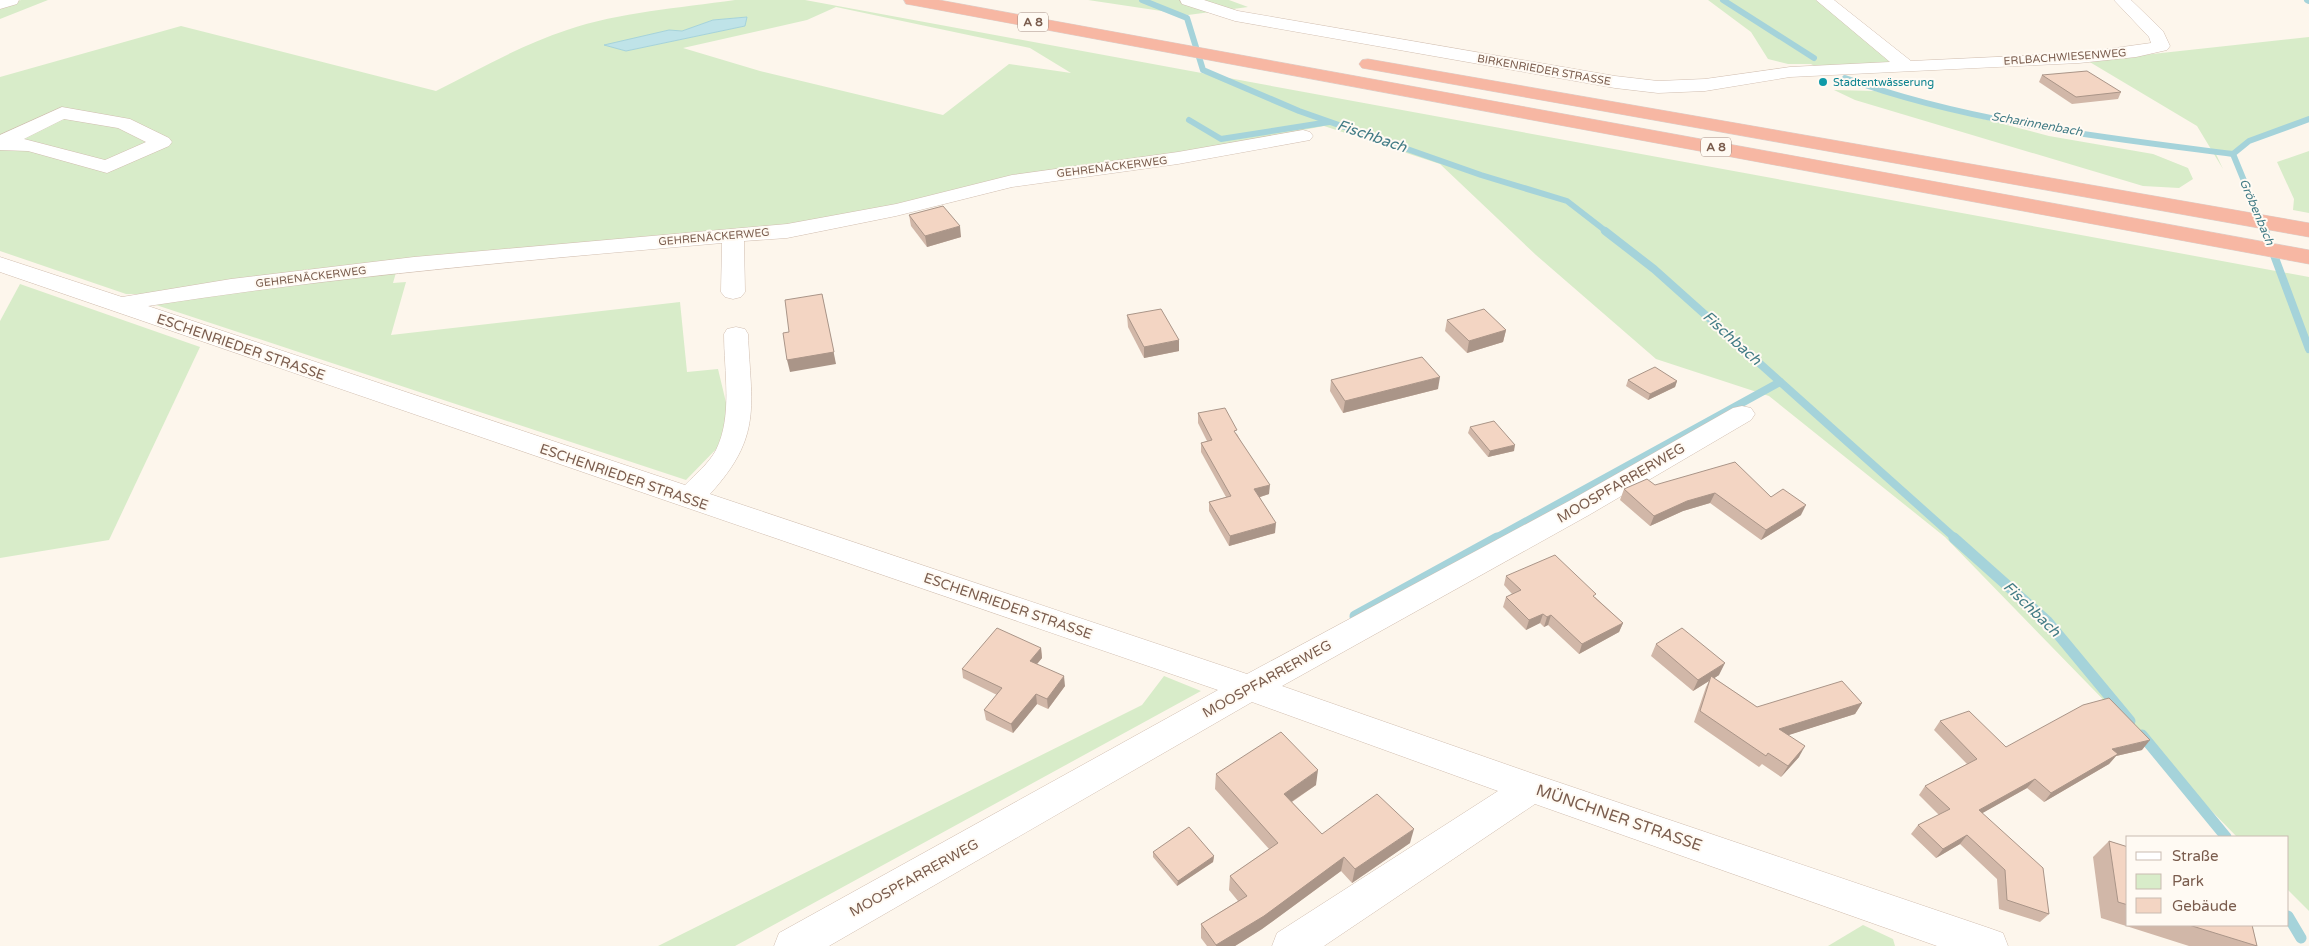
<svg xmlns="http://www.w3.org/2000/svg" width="2309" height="946" font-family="'Varela Round',sans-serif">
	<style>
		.green { fill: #d8ecc9; fill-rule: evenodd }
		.water { fill: #bfe3e8; stroke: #a5d3da }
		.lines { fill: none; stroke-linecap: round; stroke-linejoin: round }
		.stream-far2 { stroke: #a5d3da; stroke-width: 6 }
		.stream-far1 { stroke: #a5d3da; stroke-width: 8 }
		.stream { stroke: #a5d3da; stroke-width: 11 }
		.minor-casing { stroke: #d1beb0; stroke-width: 1 }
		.highway-casing { stroke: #dad1cd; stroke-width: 1 }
		.minor { fill: #fff; fill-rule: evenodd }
		.highway { fill: #f7b7a3; fill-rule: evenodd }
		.wall { fill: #d1b7a8 }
		.shaded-wall { fill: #aa9588 }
		.building { fill: #f3d5c3; stroke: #aa9588 }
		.culture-dot { fill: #0f9aa8; stroke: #fffaf3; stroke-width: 2 }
		.labels { text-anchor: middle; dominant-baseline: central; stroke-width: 4; stroke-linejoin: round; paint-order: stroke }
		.far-street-label { font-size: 11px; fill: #7a5c4d; stroke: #fffaf3 }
		.far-culture-label { font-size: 11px; fill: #0d838f; stroke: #fffaf3; text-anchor: start }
		.shield { fill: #fffaf3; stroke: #a28b7f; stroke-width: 1 }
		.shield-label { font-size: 12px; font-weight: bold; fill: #7a5c4d }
		.far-water-label { font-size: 12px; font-style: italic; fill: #437c86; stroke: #fffaf3 }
		.street-label { font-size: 14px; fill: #7a5c4d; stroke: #fffaf3 }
		.water-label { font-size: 15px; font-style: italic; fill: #437c86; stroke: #fffaf3 }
		.near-street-label { font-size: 16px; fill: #7a5c4d; stroke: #fffaf3 }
	</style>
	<rect width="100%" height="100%" fill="#fdf6ec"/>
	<g class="green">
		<polygon points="21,0 48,0 0,19 0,8"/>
		<path d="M 735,0 L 805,0 L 2309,277 L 2309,911 L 2288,890 L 2288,837 L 2237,837 L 1945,537 L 1769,396 L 1656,359 L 1536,255 L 1440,164 L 1324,126 L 827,221 L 140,294 L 126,294 L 0,251 L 0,77 L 181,26 L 436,91 C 478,70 521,45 567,30 C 620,12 679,8 735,0 ZM 836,7 L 1030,48 L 1071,73 L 1009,64 L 943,115 L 760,71 L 683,48 L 807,20 ZM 747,17 L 745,26 L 626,51 L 605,45 L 669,30 L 682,31 L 713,20 Z"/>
		<polygon points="1088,0 1229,0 1248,7 1188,15"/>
		<polygon points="1708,0 1817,0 1887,56 1889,62 1816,67 1811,64 1788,64 1768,59 1751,32"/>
		<polygon points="2309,37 2309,119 2249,141 2233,154 2215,152 2223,169 2197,126 2088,61"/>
		<polygon points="1834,90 1875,91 2049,136 2153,154 2188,168 2193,179 2179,188 2143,186 1855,100"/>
		<polygon points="2309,151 2309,213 2293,210 2294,199 2277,162"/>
		<polygon points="397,269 393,283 406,282 391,335 680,302 687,372 718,369 729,415 726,439 686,480 153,304"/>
		<polygon points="20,284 200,347 109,540 0,558 0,321"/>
		<polygon points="1164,676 1201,691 735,946 658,946 1142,705"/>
		<polygon points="1863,925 1893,939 1895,946 1828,946"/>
	</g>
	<polygon class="water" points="747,17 745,26 626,51 604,45 669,30 682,31 713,20"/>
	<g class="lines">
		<g class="stream-far2">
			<polyline points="1142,0 1187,18 1203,70 1299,111 1481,175 1567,201 1607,232"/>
			<polyline points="1723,0 1814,58"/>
			<polyline points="2307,0 2309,1"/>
			<path d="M 1845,78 C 1969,123 2102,137 2233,154"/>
			<polyline points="1189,120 1221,139 1329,122"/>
			<polyline points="2265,232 2233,154 2249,141 2309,119"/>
		</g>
		<g class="stream-far1">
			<polyline points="1605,231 1654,269 1956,539"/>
			<polyline points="2265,231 2309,349"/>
			<polyline points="1494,539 1780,382"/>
		</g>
		<g class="stream">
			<polyline points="1954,538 2047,621 2130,721"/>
			<polyline points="1355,616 1497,538"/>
			<polyline points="2142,735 2226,837"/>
			<polyline points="2288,916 2301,938"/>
		</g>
		<defs>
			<g id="minor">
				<polygon points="0,0 19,0 17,4 0,9"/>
				<polygon points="1180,0 1204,0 1238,11 1615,76 1658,81 1705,79 1790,67 1890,62 1816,0 1834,0 1911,61 2079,53 2151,43 2149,37 2114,0 2131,0 2163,31 2170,46 2167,50 2136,57 2079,63 1790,77 1705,91 1658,93 1615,88 1235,21 1182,4"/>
				<path d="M 62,107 L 130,119 L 169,138 L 172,142 L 169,146 L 107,173 L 28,151 L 0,150 L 0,135 ZM 64,119 L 118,128 L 146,142 L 105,160 L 24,139 Z"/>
				<path d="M 1303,130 L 1310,132 L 1313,136 L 1310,140 L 1178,164 L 1012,187 L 896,216 L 787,238 L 744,241 L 745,292 L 741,297 L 733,299 L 725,297 L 721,292 L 722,243 C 530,260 338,276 148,306 L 685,485 C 696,474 709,463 716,450 C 733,416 724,371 724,334 L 727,329 L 736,327 L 745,329 L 748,334 C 751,406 763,436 710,494 L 1247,674 L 1569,501 L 1733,408 L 1742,406 L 1751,408 L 1755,414 L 1751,420 L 1589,515 L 1282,686 L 1531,773 L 1989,928 L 2003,933 L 2008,946 L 1937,946 L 1535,804 L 1324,946 L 1272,946 L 1277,933 L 1498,791 L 1252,702 L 829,946 L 774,946 L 779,933 L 1218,690 L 0,272 L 0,257 L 122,297 L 231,279 L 414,257 L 787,224 L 896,204 L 1012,175 L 1178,152 Z"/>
			</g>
			<g id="highway">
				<polygon points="904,0 939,0 2309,250 2309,264 912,5 906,4"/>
				<polygon points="1368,59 2309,223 2309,237 1362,68 1359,64 1362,60"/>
			</g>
		</defs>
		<use href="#minor" class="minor-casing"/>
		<use href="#highway" class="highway-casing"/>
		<use href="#minor" class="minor"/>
		<use href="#highway" class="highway"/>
	</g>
	<g class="wall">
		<polygon points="2042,75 2121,92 2118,99 2072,104 2039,82"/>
		<polygon points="909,215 961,237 927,247 911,226"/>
		<polygon points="1127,315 1179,351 1144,358 1128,327"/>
		<polygon points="1447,320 1506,330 1503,342 1467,353 1445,331"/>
		<polygon points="1331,380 1438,389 1343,413 1330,391"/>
		<polygon points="1628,380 1677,381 1675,387 1648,400 1626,386"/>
		<polygon points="1198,413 1237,434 1269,494 1260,497 1275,533 1229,546 1209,511 1209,502 1226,497 1201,452 1201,443 1207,441 1198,423"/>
		<polygon points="1470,427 1514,451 1488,457 1468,433"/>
		<polygon points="1655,485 1771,497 1801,515 1761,540 1710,503 1683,511 1650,526 1620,500 1624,489"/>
		<polygon points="1506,576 1595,597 1623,623 1619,632 1579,654 1548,625 1544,627 1540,623 1526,630 1503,607 1506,597 1512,594 1504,585"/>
		<polygon points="1656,644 1719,675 1714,678 1757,707 1862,703 1855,714 1788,735 1799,757 1781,777 1762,764 1759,767 1694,722 1706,687 1709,681 1693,691 1651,656"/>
		<polygon points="1041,648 1042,658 1037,664 1065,686 1048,709 1037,704 1013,733 986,720 984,710 997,695 963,678 962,669"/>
		<polygon points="1940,721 2006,747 2142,750 2116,756 2109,764 2044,802 2027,788 1982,813 2049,914 2040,922 1999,909 1997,879 1960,844 1936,858 1911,834 1918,825 1939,815 1919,795 1925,786 1967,764 1934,730"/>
		<polygon points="1216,774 1316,785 1292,802 1322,834 1410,843 1352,883 1341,871 1262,929 1235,946 1207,946 1201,938 1201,924 1238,901 1229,890 1230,876 1269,849 1215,789"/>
		<polygon points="2109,841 2128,847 2128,925 2252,925 2257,946 2189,946 2101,918 2093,857"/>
		<polygon points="1153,852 1214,856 1213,862 1177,886 1153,857"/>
	</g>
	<g class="shaded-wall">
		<polygon points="960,226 961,237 927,247 925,236"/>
		<polygon points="822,294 836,364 790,372 787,360"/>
		<polygon points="1506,330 1503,342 1467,353 1469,341"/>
		<polygon points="1179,340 1179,351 1144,358 1144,347"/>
		<polygon points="1440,377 1438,389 1343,413 1345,401"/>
		<polygon points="1677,381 1675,387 1648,400 1650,394"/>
		<polygon points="1515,445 1514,451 1488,457 1490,451"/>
		<polygon points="1270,485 1269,494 1254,499 1254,489"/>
		<polygon points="1715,493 1710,503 1683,511 1650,526 1654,516 1687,501"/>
		<polygon points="1806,505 1801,515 1761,540 1766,530"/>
		<polygon points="1276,523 1275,533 1229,546 1230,536"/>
		<polygon points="1543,614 1540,623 1526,630 1529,620"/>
		<polygon points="1551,615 1548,625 1544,627 1547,617"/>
		<polygon points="1623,623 1619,632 1579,654 1582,644"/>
		<polygon points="1041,648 1042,658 1031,671 1030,661"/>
		<polygon points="1725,663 1719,675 1710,681 1711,676 1709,681 1693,691 1698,680"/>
		<polygon points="1064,676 1065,686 1048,709 1047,699"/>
		<polygon points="1036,694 1037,704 1013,733 1011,724"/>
		<polygon points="1862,703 1855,714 1773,740 1779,729"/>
		<polygon points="2150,740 2142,750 2116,756 2109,764 2044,802 2051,793 2112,749"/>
		<polygon points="1805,746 1799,757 1781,777 1788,766"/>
		<polygon points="1318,770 1316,785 1282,808 1284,794"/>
		<polygon points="2035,779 2027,788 1972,819 1979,810"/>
		<polygon points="1414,829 1410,843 1352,883 1355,869"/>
		<polygon points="1967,835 1960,844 1936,858 1943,849"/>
		<polygon points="1214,856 1213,862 1177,886 1178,881"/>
		<polygon points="1344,857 1341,871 1262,929 1235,946 1216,946 1216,945"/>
	</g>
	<g class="building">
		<polygon points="2087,71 2121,92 2076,97 2042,75"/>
		<polygon points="943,206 960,226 925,236 909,215"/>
		<polygon points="822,294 834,352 787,360 783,333 789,332 785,300"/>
		<polygon points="1161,309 1179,340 1144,347 1127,315"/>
		<polygon points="1484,309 1506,330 1469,341 1447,320"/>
		<polygon points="1422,357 1440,377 1345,401 1331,380"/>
		<polygon points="1655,367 1677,381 1650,394 1628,380"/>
		<polygon points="1225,408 1237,430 1234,431 1270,485 1254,489 1276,523 1230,536 1209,502 1231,496 1201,443 1212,440 1198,413"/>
		<polygon points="1494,421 1515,445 1490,451 1470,427"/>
		<polygon points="1735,462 1771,497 1783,489 1806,505 1766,530 1715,493 1687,501 1654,516 1624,489 1647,479 1655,485"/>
		<polygon points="1555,555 1596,594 1593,596 1623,623 1582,644 1551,615 1547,617 1543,614 1529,620 1506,597 1521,590 1506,576"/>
		<polygon points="997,628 1041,648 1030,661 1064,676 1047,699 1036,694 1011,724 984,710 1002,688 962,669"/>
		<polygon points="1682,628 1725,663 1698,680 1656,644"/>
		<polygon points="1711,676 1757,707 1842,681 1862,703 1779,729 1805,746 1788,766 1768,753 1766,756 1700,711"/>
		<polygon points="2109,698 2150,740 2112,749 2118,754 2051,793 2035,779 1979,810 2043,868 2049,914 2007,900 2005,870 1967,835 1943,849 1918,825 1950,809 1925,786 1977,759 1940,721 1969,711 2006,747 2083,705"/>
		<polygon points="1281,732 1318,770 1284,794 1322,834 1377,794 1414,829 1355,869 1344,857 1264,916 1216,945 1201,924 1247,896 1230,876 1278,843 1216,774"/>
		<polygon points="1189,827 1214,856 1178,881 1153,852"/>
		<polygon points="2109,841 2128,847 2128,905 2118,902"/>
		<polygon points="2189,925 2252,925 2257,946"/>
	</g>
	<circle class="culture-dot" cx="1823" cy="82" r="5"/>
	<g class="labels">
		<g class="far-street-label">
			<text transform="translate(2065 57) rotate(-4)">ERLBACHWIESENWEG</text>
			<text transform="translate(1544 70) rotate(10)">BIRKENRIEDER STRASSE</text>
			<text transform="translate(1112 167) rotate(-7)">GEHRENÄCKERWEG</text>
			<text transform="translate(714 237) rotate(-5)">GEHRENÄCKERWEG</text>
			<text transform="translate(311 277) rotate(-7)">GEHRENÄCKERWEG</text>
		</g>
		<g class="far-culture-label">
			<text x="1833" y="82">Stadtentwässerung</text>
		</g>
		<g class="shield">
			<rect x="1018" y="12.5" width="30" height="19" rx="4"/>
			<rect x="1701" y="137.5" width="30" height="19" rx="4"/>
		</g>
		<g class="shield-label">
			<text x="1033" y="22">A 8</text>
			<text x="1716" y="147">A 8</text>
		</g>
		<g class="far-water-label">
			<text transform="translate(2037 124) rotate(10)">Scharinnenbach</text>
			<text transform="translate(2257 212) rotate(67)">Gröbenbach</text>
		</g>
		<g class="street-label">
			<text transform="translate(241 347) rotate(19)">ESCHENRIEDER STRASSE</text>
			<text transform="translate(624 477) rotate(19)">ESCHENRIEDER STRASSE</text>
			<text transform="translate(1621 483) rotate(-30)">MOOSPFARRERWEG</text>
			<text transform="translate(1008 606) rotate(19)">ESCHENRIEDER STRASSE</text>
			<text transform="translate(1267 679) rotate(-29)">MOOSPFARRERWEG</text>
			<text transform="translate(914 878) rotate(-29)">MOOSPFARRERWEG</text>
		</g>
		<g class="water-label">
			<text transform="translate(1372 136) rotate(19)">Fischbach</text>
			<text transform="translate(1732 338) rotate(42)">Fischbach</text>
			<text transform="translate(2032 609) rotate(44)">Fischbach</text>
		</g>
		<g class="near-street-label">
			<text transform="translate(1619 818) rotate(19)">MÜNCHNER STRASSE</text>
		</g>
	</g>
	<rect x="2126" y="836" width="162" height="90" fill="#fffaf3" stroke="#cabbb1"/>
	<rect x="2136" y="852" width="25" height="8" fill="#ffffff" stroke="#cabbb1"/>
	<text x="2172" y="861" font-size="15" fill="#7a5c4d">Straße</text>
	<rect x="2136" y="874" width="25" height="15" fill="#d8ecc9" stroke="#cabbb1"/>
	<text x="2172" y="886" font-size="15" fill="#7a5c4d">Park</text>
	<rect x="2136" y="898" width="25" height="15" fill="#f3d5c3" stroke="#cabbb1"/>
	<text x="2172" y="911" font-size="15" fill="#7a5c4d">Gebäude</text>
</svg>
